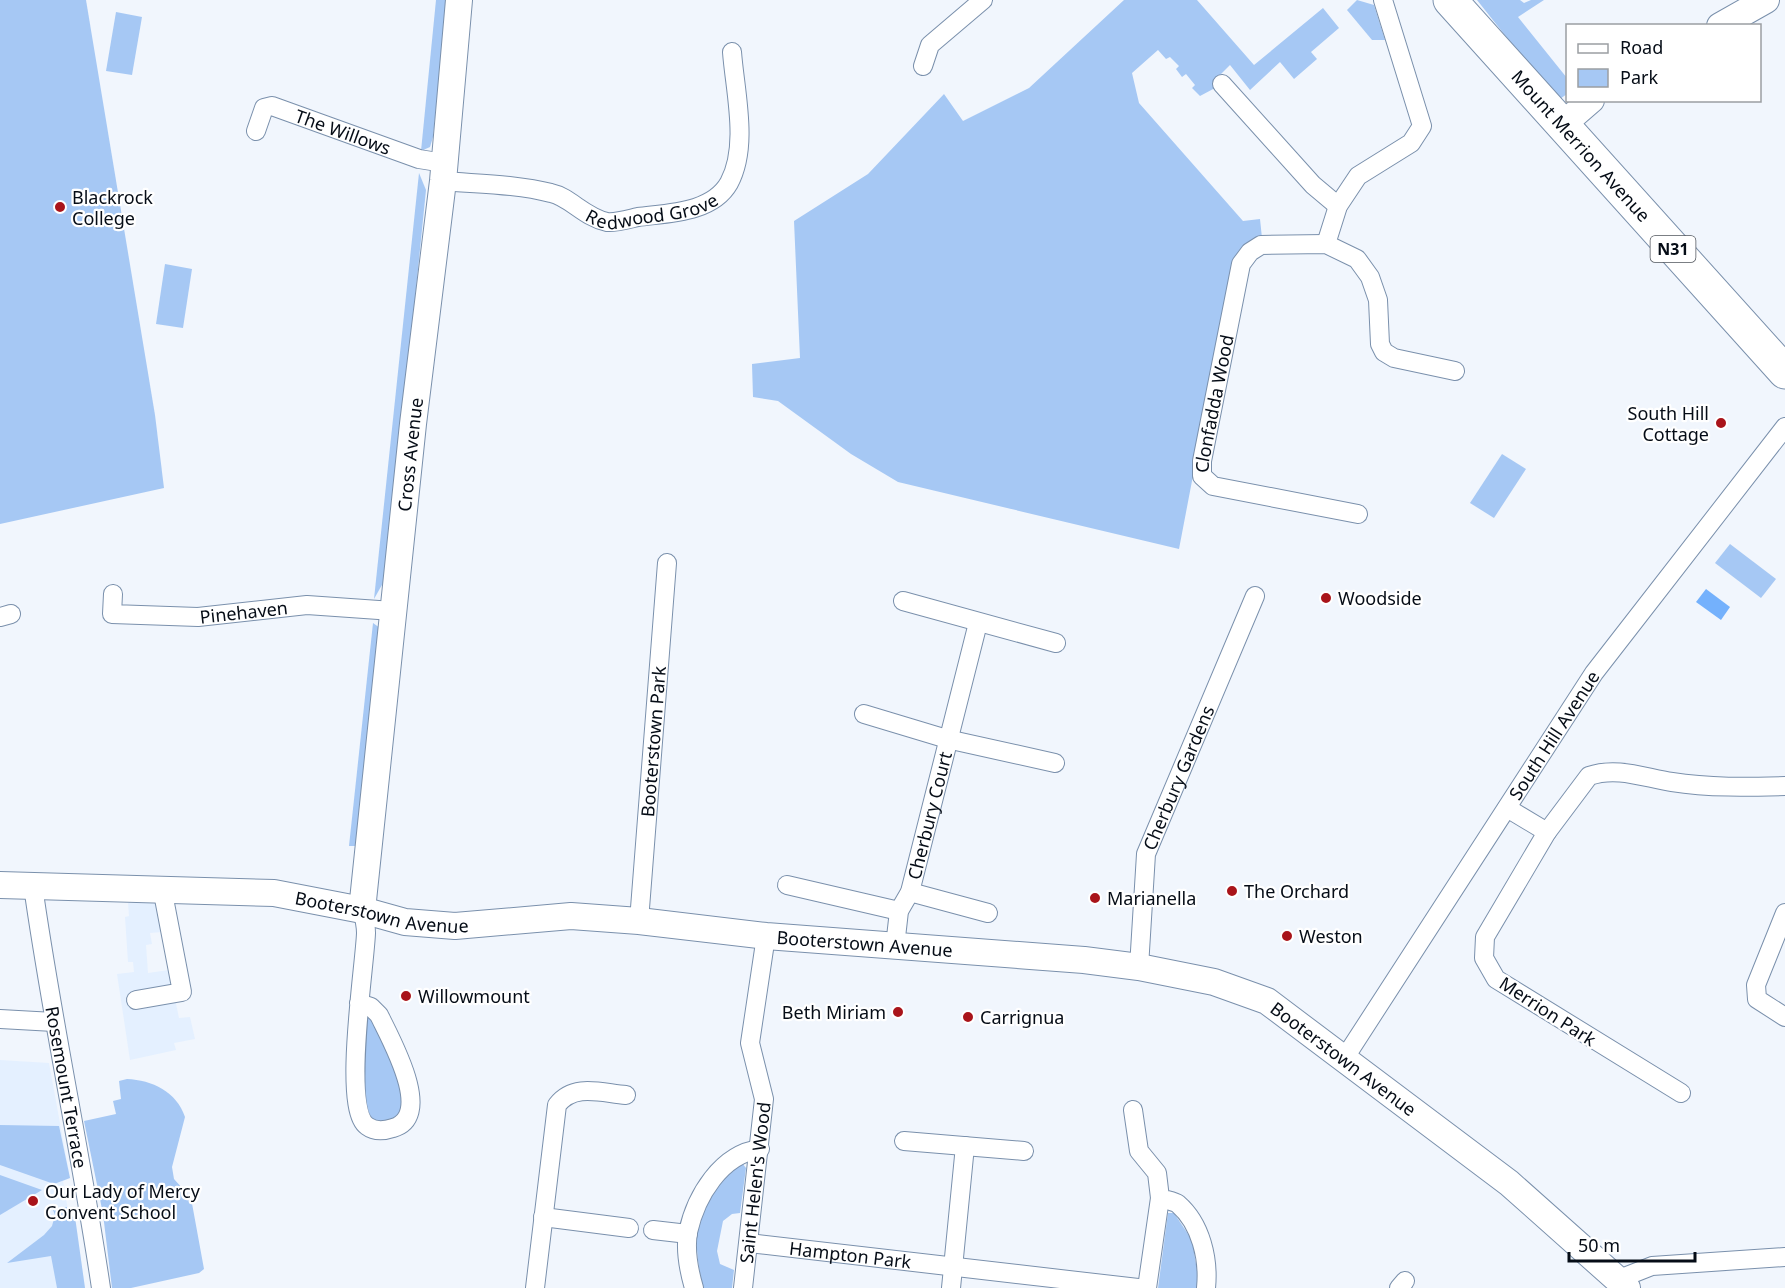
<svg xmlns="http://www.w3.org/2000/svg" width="1785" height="1288" font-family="'Noto Sans',sans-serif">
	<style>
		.built { fill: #e4f0ff }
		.green { fill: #a6c8f4 }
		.water { fill: #74b1fc }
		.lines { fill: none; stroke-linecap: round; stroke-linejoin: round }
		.street-casing { stroke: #7a90ac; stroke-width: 20 }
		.secondary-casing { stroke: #7a90ac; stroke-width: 28 }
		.highway-casing { stroke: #7a90ac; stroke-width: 35 }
		.street { stroke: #fff; stroke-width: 18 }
		.secondary { stroke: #fff; stroke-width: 26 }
		.highway { stroke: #fff; stroke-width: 33 }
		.poi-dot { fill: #a9141a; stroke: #fff; stroke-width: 2 }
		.labels { text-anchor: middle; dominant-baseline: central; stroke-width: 4.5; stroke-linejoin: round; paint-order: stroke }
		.shield { fill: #fff; stroke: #50555c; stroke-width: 1.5 }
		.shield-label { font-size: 16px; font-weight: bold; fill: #050c16 }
		.street-label { font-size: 18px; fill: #050c16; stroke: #fff }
		.poi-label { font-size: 18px; fill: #050c16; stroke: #fff; text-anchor: start }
	</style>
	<rect width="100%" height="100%" fill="#f1f6fd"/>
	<g class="built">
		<polygon points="159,901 162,932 150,933 152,944 146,945 148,973 169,970 179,1018 190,1017 195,1039 174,1043 176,1050 130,1060 117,974 134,972 133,962 128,962 125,917 129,916 128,903"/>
		<polygon points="0,1060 49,1063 70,1178 63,1181 69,1216 75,1217 85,1288 0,1288"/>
	</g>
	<g class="green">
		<polygon points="0,0 86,0 155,415 164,488 0,524"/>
		<polygon points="436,0 447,0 433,137 430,147 421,151"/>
		<polygon points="1124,0 1197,0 1254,65 1323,8 1339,28 1311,52 1317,59 1294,79 1280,62 1250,90 1230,65 1212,83 1215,88 1200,96 1192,88 1195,85 1186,74 1182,77 1176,69 1179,66 1170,57 1166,59 1158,50 1132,73 1139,103 1243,221 1260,219 1262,238 1242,248 1234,261 1179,549 898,482 851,454 778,401 753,397 752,364 800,358 794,221 868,174 944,94 963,121 1029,88"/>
		<polygon points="1357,0 1374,5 1385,40 1372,40 1347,10"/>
		<polygon points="1477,0 1520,0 1524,3 1531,0 1544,0 1518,17 1567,78 1567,94 1557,101"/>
		<polygon points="116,12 142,17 132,75 106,71"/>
		<polygon points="419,173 426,190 387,576 374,599"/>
		<polygon points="165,264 192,269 183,328 156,324"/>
		<polygon points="1502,454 1526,469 1494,518 1470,503"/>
		<polygon points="1730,544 1776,579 1761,598 1715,563"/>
		<polygon points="373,623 380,628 359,846 349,846"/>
		<polygon points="369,1013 384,1038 405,1097 400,1115 387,1122 372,1121 362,1093 363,1014"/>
		<path d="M 127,1079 C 152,1080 177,1092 185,1117 L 172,1167 L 174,1179 L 191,1198 L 204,1269 L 199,1273 L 131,1288 L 112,1288 L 103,1214 L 84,1121 L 116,1114 L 113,1101 L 121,1099 L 119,1081 Z"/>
		<polygon points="0,1125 59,1126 70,1178 54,1184 0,1165"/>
		<path d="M 742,1163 L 746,1168 L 740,1213 L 732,1214 L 723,1221 L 717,1251 L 720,1264 L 734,1270 L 732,1288 L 703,1288 C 690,1229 695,1202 742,1163 Z"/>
		<polygon points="0,1175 42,1190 0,1215"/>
		<polygon points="67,1207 69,1216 75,1217 85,1288 57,1288 51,1256 7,1263 44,1235 52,1226 55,1215 53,1210"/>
		<polygon points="1168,1213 1174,1213 1192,1240 1200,1288 1158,1288"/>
	</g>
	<polygon class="water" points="1706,589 1730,607 1721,620 1696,602"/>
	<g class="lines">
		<defs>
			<g id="street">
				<polyline points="923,66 930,45 983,0"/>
				<polyline points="1222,84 1313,185 1338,206"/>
				<path id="s1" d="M 256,131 L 264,108 L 272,106 L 419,159 L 444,163"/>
				<path id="s2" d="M 443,181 C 478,184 516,184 551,193 C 570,197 584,217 607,222 C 616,223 629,219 638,217 C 668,213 712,213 729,183 C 749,146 735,92 732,52"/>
				<polyline points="1326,244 1338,206 1358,176 1411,143 1422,126 1383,0"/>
				<path id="s3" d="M 1358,514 L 1213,486 L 1202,476 L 1202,461 L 1241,264 L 1250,252 L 1261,245 L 1326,244 L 1357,259 L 1370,277 L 1378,300 L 1380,344 L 1384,352 L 1394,358 L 1455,371"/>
				<path id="s4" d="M 113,594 L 112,614 L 198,617 L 307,605 L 393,611"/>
				<polyline points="903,601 1056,643"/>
				<polyline points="0,617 11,614"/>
				<polyline points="864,714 947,739 1055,763"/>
				<polyline points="1507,808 1547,832"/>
				<polyline points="787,885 899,911"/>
				<path id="s5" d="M 33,886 C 52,1021 81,1153 101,1288"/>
				<polyline points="910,892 988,913"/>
				<polyline points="1785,913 1756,985 1757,999 1785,1017"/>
				<path id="s6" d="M 639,921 L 667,563"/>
				<path id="s7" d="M 895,946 L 899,911 L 910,892 L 978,623"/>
				<path id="s8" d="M 1139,967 L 1146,854 L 1255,596"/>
				<polyline points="136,1000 182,992 162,888"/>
				<path d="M 359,1003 L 371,1007 L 379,1015 C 390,1038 435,1117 393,1128 C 384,1131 375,1132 367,1126 C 342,1109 365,965 366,933 C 366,925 364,917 362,910"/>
				<polyline points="0,1019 54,1022"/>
				<path id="s9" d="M 1344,1059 L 1594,673 L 1785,427"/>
				<path d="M 1681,1093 L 1496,979 L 1484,958 L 1485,937 L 1547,832 L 1589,776 C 1617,766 1645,778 1672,782 C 1709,788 1748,787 1785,786"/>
				<path d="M 1133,1110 L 1139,1151 L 1157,1173 L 1160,1198 C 1165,1200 1174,1201 1178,1204 C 1201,1224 1209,1259 1206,1288"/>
				<polyline points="904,1141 1024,1151"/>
				<polyline points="543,1217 629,1228"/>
				<polyline points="653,1230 688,1234"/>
				<path id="s10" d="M 749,1243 L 1138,1288"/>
				<polyline points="1619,1279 1652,1266 1785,1257"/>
				<path d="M 535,1288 L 557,1105 C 574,1083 601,1093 626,1095"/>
				<path d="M 694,1288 C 689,1271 685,1250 688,1232 C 696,1196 721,1154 760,1149"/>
				<path id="s11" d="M 743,1288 L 764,1099 L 750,1043 L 766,936"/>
				<polyline points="951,1288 965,1146"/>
				<polyline points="1147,1288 1160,1198"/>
				<polyline points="1399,1288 1405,1281"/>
			</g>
			<g id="secondary">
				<polyline points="1720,26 1766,0"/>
				<polyline points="1561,126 1591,100"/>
				<path id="s12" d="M 0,885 L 274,893 L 362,910 L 405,922 L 455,926 L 571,916 L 639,921 L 766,936 L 1084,960 L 1139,967 L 1214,982 L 1267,1001 L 1509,1183 L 1627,1288"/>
				<path id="s13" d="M 362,910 L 413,424 L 443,181 L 459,0"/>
			</g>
			<g id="highway">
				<path id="s14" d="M 1450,0 L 1785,372"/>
			</g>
		</defs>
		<use href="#street" class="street-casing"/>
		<use href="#secondary" class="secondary-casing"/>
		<use href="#highway" class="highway-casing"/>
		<use href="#street" class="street"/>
		<use href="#secondary" class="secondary"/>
		<use href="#highway" class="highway"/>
	</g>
	<g class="poi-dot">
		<circle cx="60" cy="207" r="6"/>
		<circle cx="1721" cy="423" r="6"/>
		<circle cx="1326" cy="598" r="6"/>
		<circle cx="1232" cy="891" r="6"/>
		<circle cx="1095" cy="898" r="6"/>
		<circle cx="1287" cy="936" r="6"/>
		<circle cx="406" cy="996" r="6"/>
		<circle cx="898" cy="1012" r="6"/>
		<circle cx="968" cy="1017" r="6"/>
		<circle cx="33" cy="1201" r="6"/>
	</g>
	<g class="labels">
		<rect class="shield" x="1650.5" y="236" width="45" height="26" rx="4.5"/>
		<g class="shield-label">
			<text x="1673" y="249">N31</text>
		</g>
		<g class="street-label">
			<text stroke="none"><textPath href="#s1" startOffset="108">The Willows</textPath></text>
			<text stroke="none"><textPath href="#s14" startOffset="196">Mount Merrion Avenue</textPath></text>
			<text stroke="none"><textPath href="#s2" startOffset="218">Redwood Grove</textPath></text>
			<text stroke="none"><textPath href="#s3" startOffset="236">Clonfadda Wood</textPath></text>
			<text stroke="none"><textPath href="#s13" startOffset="458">Cross Avenue</textPath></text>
			<text stroke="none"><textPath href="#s4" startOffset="152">Pinehaven</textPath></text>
			<text stroke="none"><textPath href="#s9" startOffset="386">South Hill Avenue</textPath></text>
			<text stroke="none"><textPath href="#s6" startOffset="180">Booterstown Park</textPath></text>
			<text stroke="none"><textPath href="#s8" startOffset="196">Cherbury Gardens</textPath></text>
			<text stroke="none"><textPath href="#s7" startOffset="136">Cherbury Court</textPath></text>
			<text stroke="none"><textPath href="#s12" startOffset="384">Booterstown Avenue</textPath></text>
			<text stroke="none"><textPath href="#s12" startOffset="870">Booterstown Avenue</textPath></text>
			<text transform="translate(1548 1011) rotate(33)">Merrion Park</text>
			<text stroke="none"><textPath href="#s12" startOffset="1374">Booterstown Avenue</textPath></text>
			<text stroke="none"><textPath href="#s5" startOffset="204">Rosemount Terrace</textPath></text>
			<text stroke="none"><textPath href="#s11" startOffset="106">Saint Helen's Wood</textPath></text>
			<text stroke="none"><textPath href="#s10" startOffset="102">Hampton Park</textPath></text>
		</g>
		<g class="poi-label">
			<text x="72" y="197">Blackrock<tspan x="72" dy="21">College</tspan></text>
			<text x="1709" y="413" text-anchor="end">South Hill<tspan x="1709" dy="21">Cottage</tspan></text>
			<text x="1338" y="598">Woodside</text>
			<text x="1244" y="891">The Orchard</text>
			<text x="1107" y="898">Marianella</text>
			<text x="1299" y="936">Weston</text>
			<text x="418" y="996">Willowmount</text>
			<text x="886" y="1012" text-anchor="end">Beth Miriam</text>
			<text x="980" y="1017">Carrignua</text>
			<text x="45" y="1191">Our Lady of Mercy<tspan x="45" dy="21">Convent School</tspan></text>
		</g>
	</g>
	<rect x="1566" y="24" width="195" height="78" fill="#ffffff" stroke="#9b9ea2" stroke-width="1.5"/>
	<rect x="1578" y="44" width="30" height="9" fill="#ffffff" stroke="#9b9ea2" stroke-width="1.5"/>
	<text x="1620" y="54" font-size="18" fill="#050c16">Road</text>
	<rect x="1578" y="69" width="30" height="18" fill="#a6c8f4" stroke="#9b9ea2" stroke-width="1.5"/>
	<text x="1620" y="84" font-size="18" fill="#050c16">Park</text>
	<path d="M1569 1252v9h126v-9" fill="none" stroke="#050c16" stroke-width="3"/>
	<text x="1578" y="1252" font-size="18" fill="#050c16" stroke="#ffffff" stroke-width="4.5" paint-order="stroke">50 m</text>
</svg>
